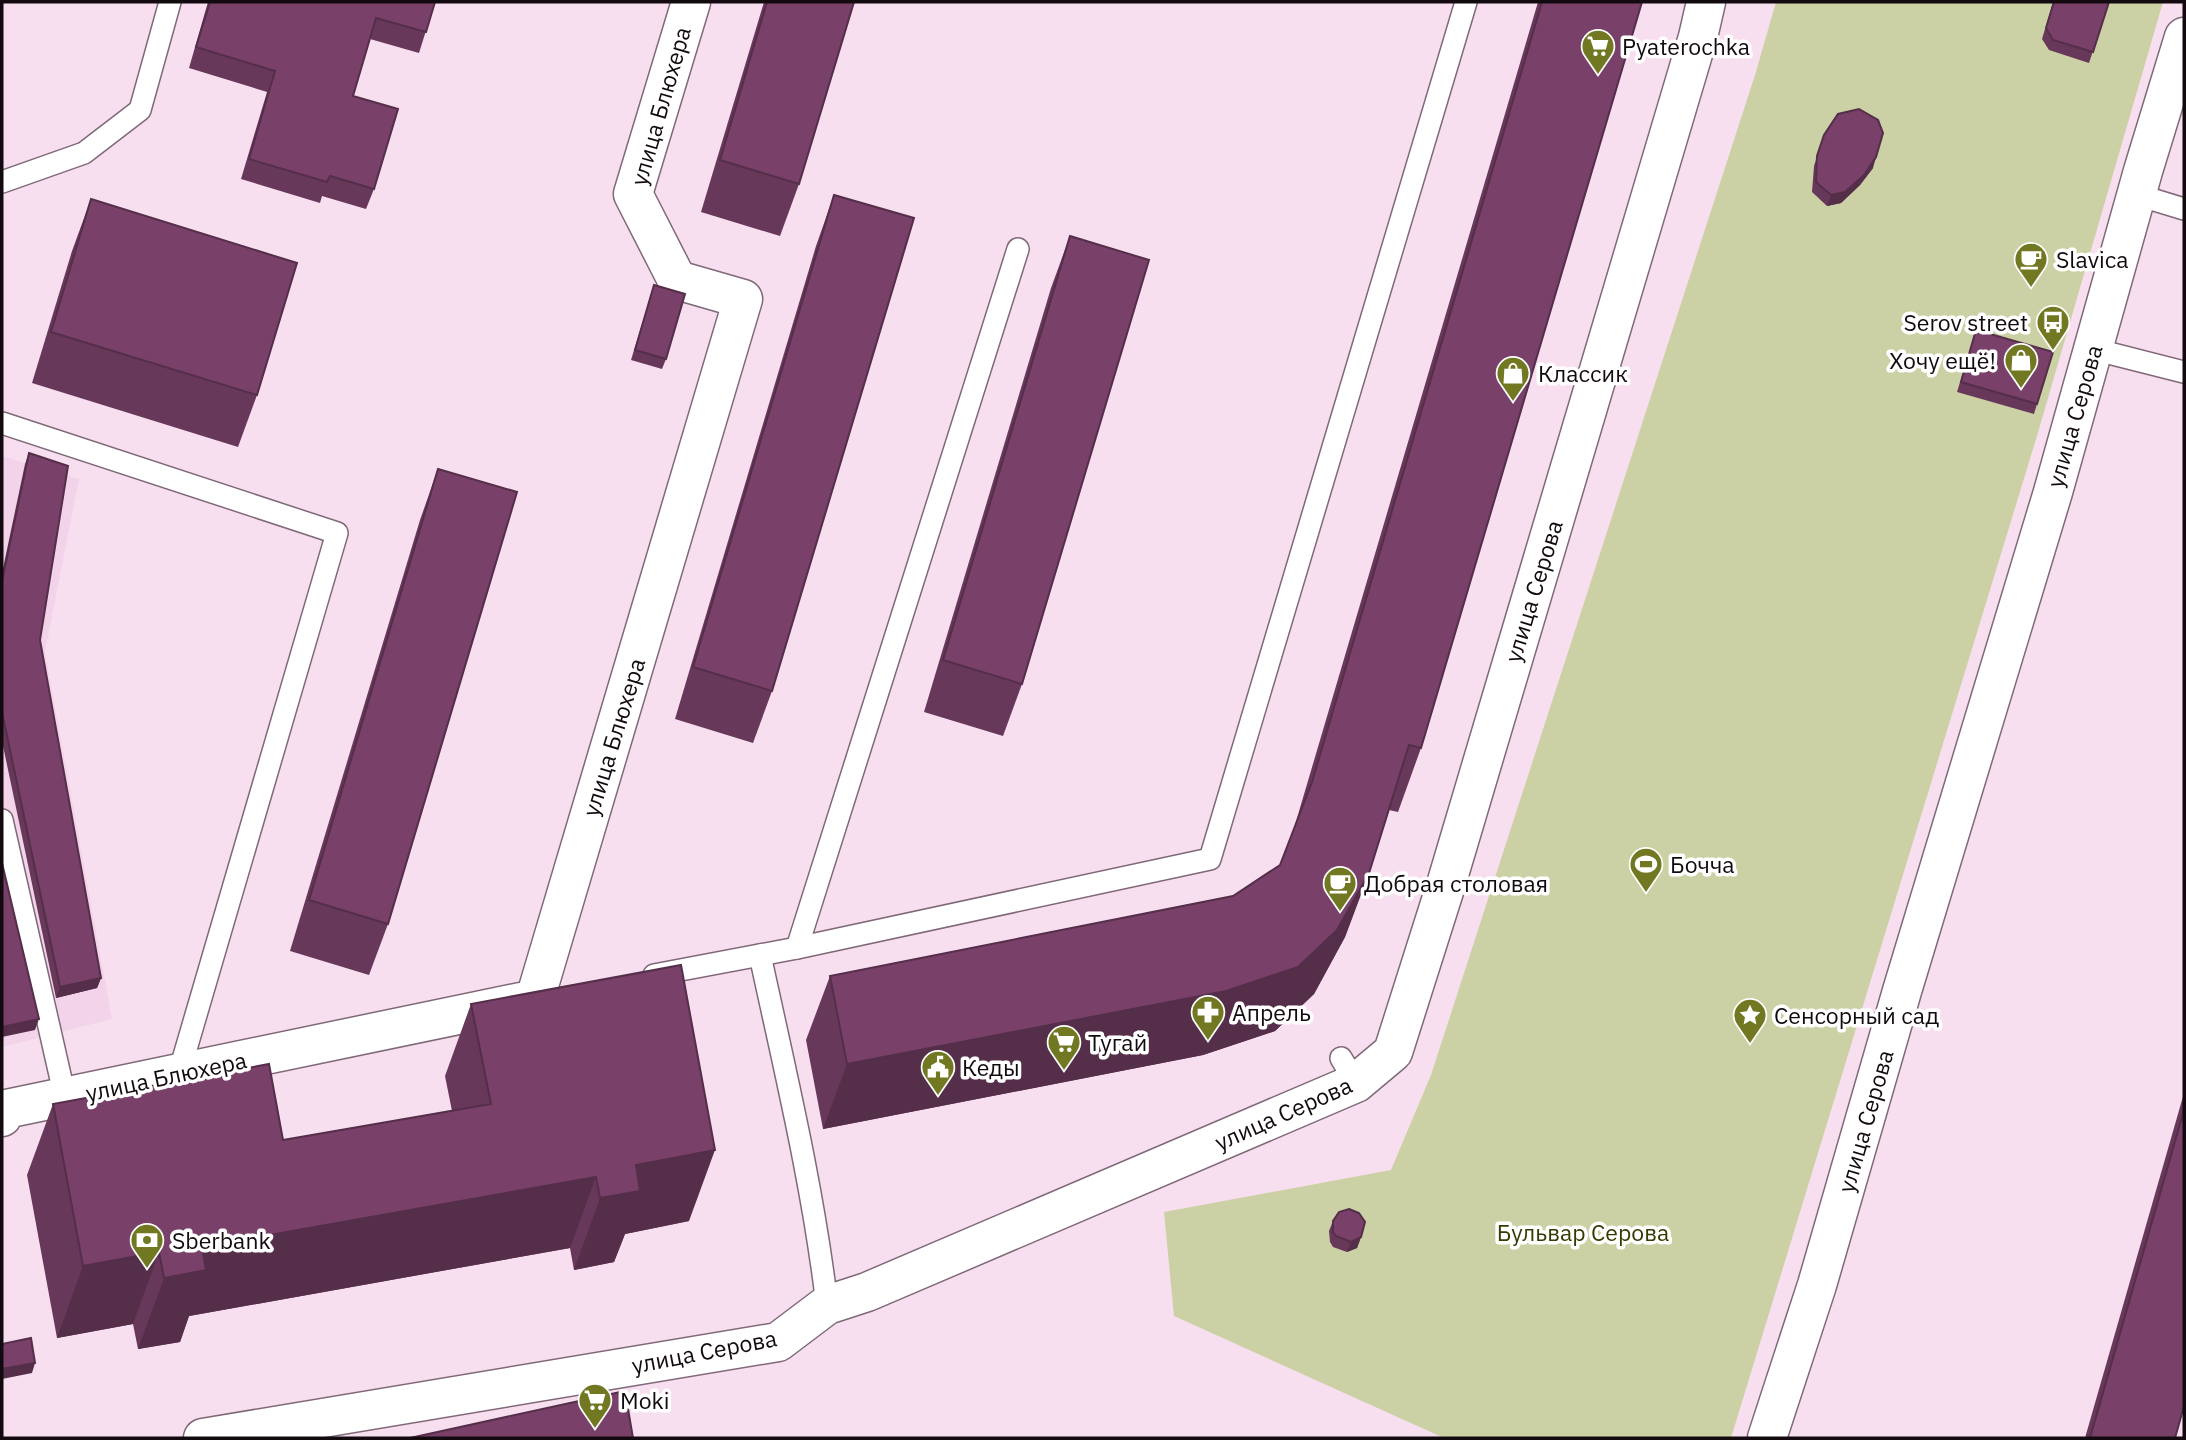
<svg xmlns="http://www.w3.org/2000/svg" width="2186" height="1440" font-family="'IBM Plex Sans',sans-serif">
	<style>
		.built { fill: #f3d3e9 }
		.green { fill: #cbd1a4 }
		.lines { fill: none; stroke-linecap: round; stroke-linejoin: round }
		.service-casing { stroke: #7f6979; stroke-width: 24 }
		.minor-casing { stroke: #7f6979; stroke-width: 41 }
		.tertiary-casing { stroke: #7f6979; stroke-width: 41 }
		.service { stroke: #fff; stroke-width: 21 }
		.minor { stroke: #fff; stroke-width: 38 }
		.tertiary { stroke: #fff; stroke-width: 38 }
		.wall { fill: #68385b }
		.shaded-wall { fill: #552e4a }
		.building { fill: #79416a; stroke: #552e4a; stroke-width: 2 }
		.labels { text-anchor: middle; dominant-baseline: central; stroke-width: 7; stroke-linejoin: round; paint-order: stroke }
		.poi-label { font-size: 23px; fill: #120a0f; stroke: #fff; text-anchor: start }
		.street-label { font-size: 23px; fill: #120a0f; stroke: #fff }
		.park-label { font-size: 23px; fill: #373b01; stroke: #fff }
	</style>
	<rect width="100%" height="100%" fill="#f8dff0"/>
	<polygon class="built" points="2,456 79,479 45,652 112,1019 2,1047"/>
	<polygon class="green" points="1776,2 2163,2 2037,436 1731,1438 1444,1438 1174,1316 1164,1212 1391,1170 1431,1075 1755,75"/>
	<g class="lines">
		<defs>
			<g id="service">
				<polyline points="2,182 84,153 140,110 170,2"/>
				<polyline points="2138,195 2184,209"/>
				<polyline points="1018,249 797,948 1210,859 1466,2"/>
				<polyline points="2093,349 2184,372"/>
				<polyline points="2,423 337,533 179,1073"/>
				<polyline points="2,820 65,1097"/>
				<path d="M 760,955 C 785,1071 813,1186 827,1305"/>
				<polyline points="654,975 797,948"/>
				<polyline points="1341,1058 1356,1083"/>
			</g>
			<g id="minor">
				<polyline points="2,1117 6,1109 535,999 743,299 677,280 633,194 691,2"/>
				<polyline points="203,1438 778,1342 827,1305 867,1292 1356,1083 1393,1052 1445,888 1698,37 1706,2"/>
			</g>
			<polyline id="tertiary" points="1767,1438 1817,1285 1902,991 2053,492 2143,171 2184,37"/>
		</defs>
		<use href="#service" class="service-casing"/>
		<use href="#minor" class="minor-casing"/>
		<use href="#tertiary" class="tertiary-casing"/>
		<use href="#service" class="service"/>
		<use href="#minor" class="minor"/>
		<use href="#tertiary" class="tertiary"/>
	</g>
	<g class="wall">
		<polygon points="208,2 435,2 419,53 370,39 353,96 374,189 366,209 322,196 320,203 241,179 267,92 189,68"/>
		<polygon points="764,2 854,2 799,184 780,236 701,212"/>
		<polygon points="1538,2 1642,2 1421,748 1398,812 1389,810 1369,873 1345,937 1314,994 1275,1031 1203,1055 823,1129 806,1040 830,976 1233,896 1280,865 1292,835"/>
		<polygon points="2053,2 2109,2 2089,63 2049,50 2042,39"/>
		<polygon points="1824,135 1873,168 1860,185 1841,203 1827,206 1812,192 1814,166"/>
		<polygon points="834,195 772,691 753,743 675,719 816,246"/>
		<polygon points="91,199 257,395 238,447 32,383 72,251"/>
		<polygon points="1070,236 1022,684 1003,736 924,712 1051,288"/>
		<polygon points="654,285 666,359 662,369 631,360"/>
		<polygon points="1976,330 2037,404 2034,414 1957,392"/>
		<polygon points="29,453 40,640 101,978 97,988 56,998 2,741 2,573 25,464"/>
		<polygon points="438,469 388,924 369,975 290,951 420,520"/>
		<polygon points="471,1004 689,1221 625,1234 614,1262 574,1270 570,1248 189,1316 180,1342 138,1349 133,1324 57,1338 27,1175 53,1104 283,1140 452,1111 445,1076"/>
		<polygon points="2184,1093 2184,1406 2175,1438 2085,1438"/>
		<polygon points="1333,1221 1361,1237 1357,1248 1347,1252 1333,1247 1330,1242 1329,1231"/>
	</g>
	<g class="shaded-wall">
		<polygon points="1876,157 1873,168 1860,185 1841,203 1827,206 1831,195"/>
		<polygon points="1369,873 1345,937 1314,994 1275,1031 1203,1055 823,1129 847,1064"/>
		<polygon points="101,978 97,988 56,998 60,987"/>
		<polygon points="39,1019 35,1030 2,1037 2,1027"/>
		<polygon points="715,1150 689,1221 625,1234 614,1262 574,1270 600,1198 636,1165"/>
		<polygon points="596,1177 570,1248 189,1316 180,1342 138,1349 164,1278 202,1247"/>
		<polygon points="1361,1237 1357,1248 1347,1252 1351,1242"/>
		<polygon points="159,1252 133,1324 57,1338 83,1266"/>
		<polygon points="35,1363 32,1373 2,1379 2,1369"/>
	</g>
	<g class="building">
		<polygon points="210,2 435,2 426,32 376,18 353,96 398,109 374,189 330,176 327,182 249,159 275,71 196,47"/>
		<polygon points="767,2 854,2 799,184 720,160"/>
		<polygon points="1542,2 1642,2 1421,748 1409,745 1369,873 1337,930 1298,967 1226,991 847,1064 830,976 1233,896 1280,865 1312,782"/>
		<polygon points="2054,2 2109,2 2093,52 2053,40 2046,28"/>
		<polygon points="1859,109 1878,120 1883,133 1876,157 1864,175 1845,192 1831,195 1816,182 1817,156 1824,135 1838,114"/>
		<polygon points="834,195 914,218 772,691 693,667"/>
		<polygon points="91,199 297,263 257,395 51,332"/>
		<polygon points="1070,236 1149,260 1022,684 943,660"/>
		<polygon points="654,285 685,294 666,359 635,350"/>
		<polygon points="1976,330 2053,352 2037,404 1961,382"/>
		<polygon points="29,453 68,466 40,640 101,978 60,987 2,712 2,581"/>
		<polygon points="438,469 517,492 388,924 309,900"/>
		<polygon points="2,863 39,1019 2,1027"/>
		<polygon points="681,965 715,1150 636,1165 640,1191 600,1198 596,1177 202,1247 206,1270 164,1278 159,1252 83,1266 53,1104 269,1064 283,1140 491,1104 471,1004"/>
		<polygon points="2184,1110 2184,1406 2175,1438 2090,1438"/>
		<polygon points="1349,1209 1359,1213 1365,1222 1361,1237 1351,1242 1336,1236 1333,1232 1333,1221 1339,1212"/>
		<polygon points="31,1338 35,1363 2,1369 2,1344"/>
		<polygon points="625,1391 633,1438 410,1438"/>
	</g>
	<defs>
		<symbol id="supermarket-pin" viewBox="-11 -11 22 30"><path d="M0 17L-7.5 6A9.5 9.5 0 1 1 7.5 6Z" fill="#717821" stroke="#fff"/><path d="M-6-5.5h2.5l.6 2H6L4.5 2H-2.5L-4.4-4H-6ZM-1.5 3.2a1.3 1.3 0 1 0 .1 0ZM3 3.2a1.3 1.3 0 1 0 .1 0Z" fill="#fff"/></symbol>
		<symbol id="cafe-pin" viewBox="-11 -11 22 30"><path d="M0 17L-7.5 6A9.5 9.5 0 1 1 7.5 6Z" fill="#717821" stroke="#fff"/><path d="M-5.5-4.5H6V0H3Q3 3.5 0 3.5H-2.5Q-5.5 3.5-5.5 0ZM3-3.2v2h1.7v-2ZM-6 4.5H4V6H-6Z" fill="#fff"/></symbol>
		<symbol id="bus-pin" viewBox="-11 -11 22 30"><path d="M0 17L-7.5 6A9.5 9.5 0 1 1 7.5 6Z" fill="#717821" stroke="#fff"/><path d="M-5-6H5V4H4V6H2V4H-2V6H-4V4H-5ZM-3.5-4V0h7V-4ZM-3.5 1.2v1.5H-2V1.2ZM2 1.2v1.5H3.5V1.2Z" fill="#fff"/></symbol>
		<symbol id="shop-pin" viewBox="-11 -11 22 30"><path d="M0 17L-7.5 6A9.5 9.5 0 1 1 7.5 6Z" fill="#717821" stroke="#fff"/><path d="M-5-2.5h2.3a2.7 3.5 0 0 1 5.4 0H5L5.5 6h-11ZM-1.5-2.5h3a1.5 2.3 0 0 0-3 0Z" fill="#fff"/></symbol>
		<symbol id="stadium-pin" viewBox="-11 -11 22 30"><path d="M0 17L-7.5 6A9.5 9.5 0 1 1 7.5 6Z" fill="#717821" stroke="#fff"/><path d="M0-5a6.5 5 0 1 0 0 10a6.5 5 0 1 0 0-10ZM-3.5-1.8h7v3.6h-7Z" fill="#fff"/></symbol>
		<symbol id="pharmacy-pin" viewBox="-11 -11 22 30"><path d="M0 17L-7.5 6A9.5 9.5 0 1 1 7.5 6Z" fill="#717821" stroke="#fff"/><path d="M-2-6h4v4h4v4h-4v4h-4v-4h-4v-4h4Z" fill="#fff"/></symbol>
		<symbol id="sight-pin" viewBox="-11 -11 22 30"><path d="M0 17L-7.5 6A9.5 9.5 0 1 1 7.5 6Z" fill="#717821" stroke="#fff"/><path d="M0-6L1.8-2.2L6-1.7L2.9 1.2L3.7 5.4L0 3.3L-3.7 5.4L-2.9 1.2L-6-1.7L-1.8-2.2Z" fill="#fff"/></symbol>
		<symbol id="civic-pin" viewBox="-11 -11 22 30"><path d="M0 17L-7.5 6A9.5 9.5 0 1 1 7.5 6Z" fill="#717821" stroke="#fff"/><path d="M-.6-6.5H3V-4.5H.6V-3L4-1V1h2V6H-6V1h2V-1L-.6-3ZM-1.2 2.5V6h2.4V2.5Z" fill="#fff"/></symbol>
		<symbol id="bank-pin" viewBox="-11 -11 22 30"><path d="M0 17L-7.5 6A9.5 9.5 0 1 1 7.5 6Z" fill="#717821" stroke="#fff"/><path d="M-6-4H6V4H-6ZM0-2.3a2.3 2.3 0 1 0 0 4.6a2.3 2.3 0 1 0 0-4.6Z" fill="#fff"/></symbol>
	</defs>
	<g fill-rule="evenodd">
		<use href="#supermarket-pin" x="1579" y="27" width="38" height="52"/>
		<use href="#cafe-pin" x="2012" y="240" width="38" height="52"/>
		<use href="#bus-pin" x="2034" y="303" width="38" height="52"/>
		<use href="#shop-pin" x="2002" y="341" width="38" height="52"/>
		<use href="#shop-pin" x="1494" y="354" width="38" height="52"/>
		<use href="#stadium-pin" x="1627" y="845" width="38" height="52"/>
		<use href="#cafe-pin" x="1321" y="864" width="38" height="52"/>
		<use href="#pharmacy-pin" x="1189" y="993" width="38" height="52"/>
		<use href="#sight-pin" x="1731" y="996" width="38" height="52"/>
		<use href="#supermarket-pin" x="1045" y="1023" width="38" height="52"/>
		<use href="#civic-pin" x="919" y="1048" width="38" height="52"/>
		<use href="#bank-pin" x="128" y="1221" width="38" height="52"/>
		<use href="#supermarket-pin" x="576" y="1381" width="38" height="52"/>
	</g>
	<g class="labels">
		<g class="poi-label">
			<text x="1622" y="46">Pyaterochka</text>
			<text x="2056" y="259">Slavica</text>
			<text x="2028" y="322" text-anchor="end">Serov street</text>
			<text x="1996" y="360" text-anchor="end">Хочу ещё!</text>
			<text x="1538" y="373">Классик</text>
			<text x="1670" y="864">Бочча</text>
			<text x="1364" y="883">Добрая столовая</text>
			<text x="1232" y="1012">Апрель</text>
			<text x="1774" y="1015">Сенсорный сад</text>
			<text x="1088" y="1042">Тугай</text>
			<text x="962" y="1067">Кеды</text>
			<text x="172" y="1240">Sberbank</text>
			<text x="620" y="1400">Moki</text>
		</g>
		<g class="street-label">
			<text transform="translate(660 106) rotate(-74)">улица Блюхера</text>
			<text transform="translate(2074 416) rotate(-74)">улица Серова</text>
			<text transform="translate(1533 591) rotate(-73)">улица Серова</text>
			<text transform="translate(613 737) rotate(-73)">улица Блюхера</text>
			<text transform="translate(166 1076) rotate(-12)">улица Блюхера</text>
			<text transform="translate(1283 1113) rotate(-24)">улица Серова</text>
			<text transform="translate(1865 1121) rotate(-74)">улица Серова</text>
			<text transform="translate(704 1351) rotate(-11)">улица Серова</text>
		</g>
		<g class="park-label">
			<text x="1583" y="1232">Бульвар Серова</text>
		</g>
	</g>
	<rect width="2186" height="1440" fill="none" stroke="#120a0f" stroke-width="7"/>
</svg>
